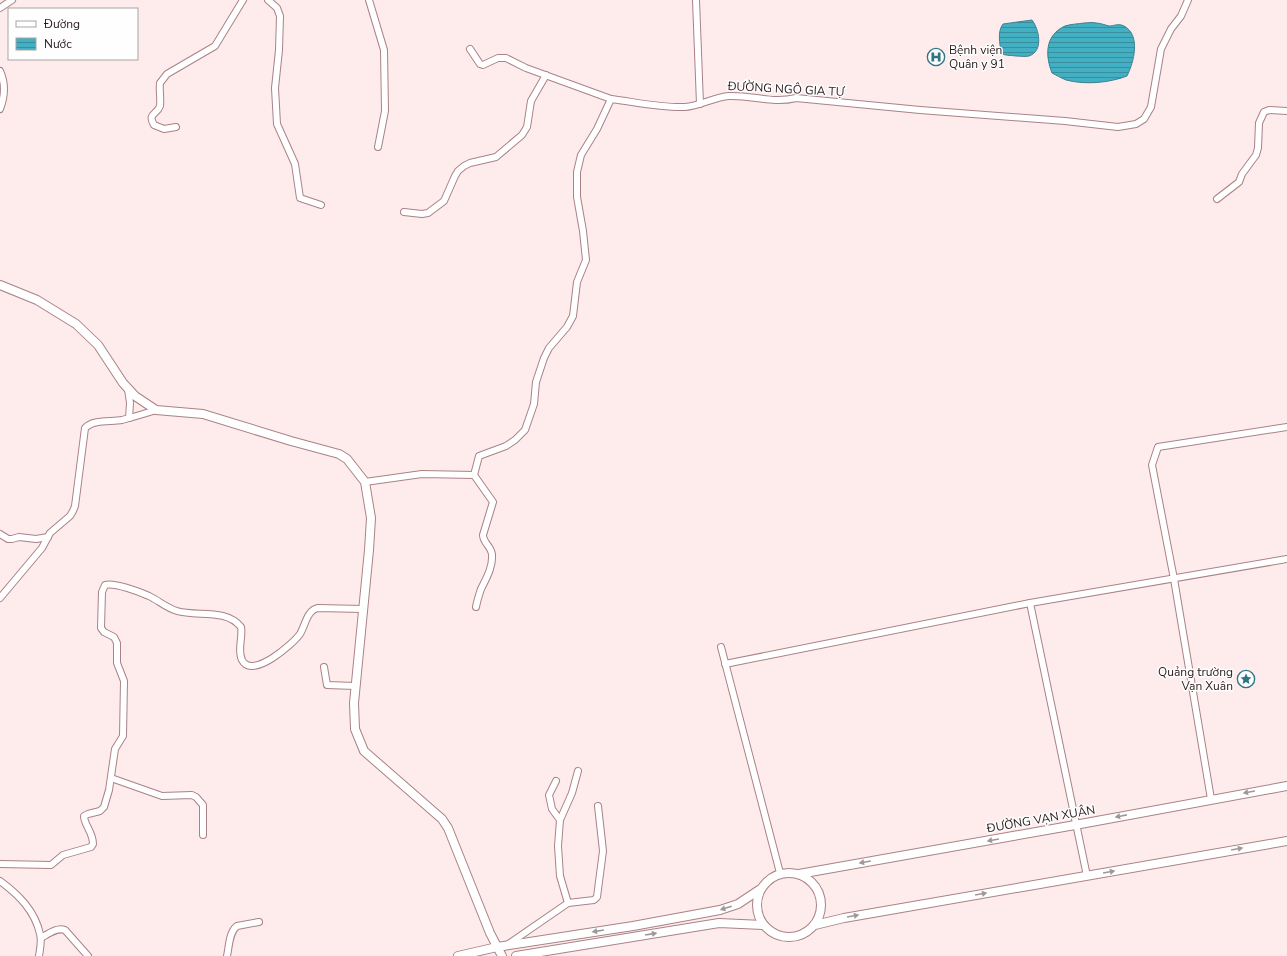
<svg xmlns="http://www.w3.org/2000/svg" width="1287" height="956" font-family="'Nunito Sans',sans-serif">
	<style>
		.water { fill: url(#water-rules); stroke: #3c8290 }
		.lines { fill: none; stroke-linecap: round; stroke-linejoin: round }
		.minor-casing { stroke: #aa8285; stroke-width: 8 }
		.tertiary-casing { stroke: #aa8285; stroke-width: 10 }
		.minor { stroke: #fff; stroke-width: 6 }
		.tertiary { stroke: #fff; stroke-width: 8 }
		.oneway { fill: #9f9898 }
		.labels { text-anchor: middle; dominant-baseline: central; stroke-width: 3; stroke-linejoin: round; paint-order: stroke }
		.poi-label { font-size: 12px; fill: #2a1a1b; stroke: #fefefe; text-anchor: start }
		.street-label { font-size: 12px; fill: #2a1a1b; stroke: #fefefe }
	</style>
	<defs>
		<pattern id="water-rules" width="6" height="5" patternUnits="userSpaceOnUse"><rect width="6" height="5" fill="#43afc2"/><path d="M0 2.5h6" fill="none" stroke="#388e9d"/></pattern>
	</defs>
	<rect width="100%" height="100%" fill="#feeced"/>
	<g class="water">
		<path d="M 1032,20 C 1039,29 1044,51 1029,56 C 1025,57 1020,56 1016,56 C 1010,55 1005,56 1001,53 C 1000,43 997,32 1003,24 Z"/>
		<path d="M 1084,23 C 1088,23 1092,22 1096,23 C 1100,23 1105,25 1109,26 C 1114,26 1118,23 1124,26 C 1141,35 1134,62 1127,76 C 1109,83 1085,85 1066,80 C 1061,78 1056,75 1052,73 C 1045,55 1045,35 1065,26 C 1071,24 1078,24 1084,23 Z"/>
	</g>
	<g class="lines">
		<defs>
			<g id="minor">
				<polyline points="268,0 277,8 280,16 279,50 275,88 277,124 295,164 300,198 321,205"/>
				<polyline points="369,0 384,50 385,111 378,147"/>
				<polyline points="696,0 700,104"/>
				<polyline points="0,8 12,0"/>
				<polyline points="470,49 480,64 483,65 498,58 506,58 526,68 611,99"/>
				<path d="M 0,71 C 6,84 5,96 0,109"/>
				<path d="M 176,127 L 164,129 L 154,125 C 147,113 157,115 160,106 C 161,99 159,90 160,83 L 167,74 L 215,46 L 243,0"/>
				<polyline points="1217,199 1239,182 1242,174 1256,155 1258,148 1259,123 1264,112 1269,110 1287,111"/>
				<polyline points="404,212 422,214 428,213 444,201 455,176 458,171 464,166 470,163 496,157 522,135 527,127 531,101 546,75"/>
				<polyline points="128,389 130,403 129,418"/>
				<path d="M 474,475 L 493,502 L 483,535 C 483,543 492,547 492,555 C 493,567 486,579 481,589 C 479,595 477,601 476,607"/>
				<path d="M 365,482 L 422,474 L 474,475 L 479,456 L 506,446 L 515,440 L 525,430 L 534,404 L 536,382 L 544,358 L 549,348 L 567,327 L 573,316 L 577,282 L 586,260 L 583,231 L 577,197 L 577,172 L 581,155 L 597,129 L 611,99 C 635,102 661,108 685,107 C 700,106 714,97 729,96 C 753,95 772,104 796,98 L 920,110 L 1065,121 L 1118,127 L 1136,124 L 1144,119 L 1151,107 L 1161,49 L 1171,29 L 1181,16 L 1188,0"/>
				<polyline points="0,534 8,539 12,539 19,537 36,539 48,537"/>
				<path d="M 0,598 L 42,548 L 50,533 L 70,516 L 73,511 L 75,506 L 85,428 C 94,419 110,422 122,420 C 133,417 144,414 156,410"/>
				<polyline points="1030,603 1087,876"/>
				<polyline points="721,647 780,873"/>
				<polyline points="725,664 1030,603 1287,559"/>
				<polyline points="324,667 327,685 355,686"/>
				<polyline points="111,778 162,796 192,795 196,797 203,805 203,835"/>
				<polyline points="556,781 549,795 552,809 560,820"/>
				<polyline points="1211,799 1174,579 1152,465 1158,447 1287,427"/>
				<path d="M 0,864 L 51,865 L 63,855 L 91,847 L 93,844 C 93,832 84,825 84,816 L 88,814 L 100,811 L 104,807 L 109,790 L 115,749 L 123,736 L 124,681 L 117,663 L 117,643 L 114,637 L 104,632 L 101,628 L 102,592 L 105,585 C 114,582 140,592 149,596 C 159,601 167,608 177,611 C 197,617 226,608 241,627 C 243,638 237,650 242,660 C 252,680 293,644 300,634 C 305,626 307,610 318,608 L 363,609"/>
				<path d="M 0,881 C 19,895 35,911 40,934 C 42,941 40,949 39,956"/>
				<polyline points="568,903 560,876 558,846 560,820 572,793 578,771"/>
				<path d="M 41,938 C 48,934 57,927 65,930 L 88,956"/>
				<polyline points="507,945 568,903 594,900 597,897 603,851 598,806"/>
				<path d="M 227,956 C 229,947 229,932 237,926 L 259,922"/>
			</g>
			<g id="tertiary">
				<polyline points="0,285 37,300 76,324 98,345 123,383 135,396 156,410 203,414 291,441 339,454 347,459 365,482 371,518 369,550 354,703 355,729 364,751 442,819 448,828 490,933 502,956"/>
				<circle cx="789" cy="905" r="32"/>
				<polyline points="799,874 1075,825 1287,786"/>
				<polyline points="815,925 844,918 1287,841"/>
				<polyline points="458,956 497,947 633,926 720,910 738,904 759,890"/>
				<polyline points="516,956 719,923 763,925"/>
			</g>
		</defs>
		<use href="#minor" class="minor-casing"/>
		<use href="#tertiary" class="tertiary-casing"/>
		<use href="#minor" class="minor"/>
		<use href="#tertiary" class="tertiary"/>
	</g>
	<defs><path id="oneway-solid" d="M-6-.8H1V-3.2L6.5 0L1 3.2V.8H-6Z"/></defs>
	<g class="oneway">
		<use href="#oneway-solid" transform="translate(1249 792) rotate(170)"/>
		<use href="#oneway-solid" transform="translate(1121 816) rotate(169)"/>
		<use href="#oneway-solid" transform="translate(993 840) rotate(170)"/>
		<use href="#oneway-solid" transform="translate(1237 849) rotate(-10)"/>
		<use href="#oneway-solid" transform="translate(865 862) rotate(170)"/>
		<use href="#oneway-solid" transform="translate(1109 872) rotate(-10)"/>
		<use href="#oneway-solid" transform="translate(981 894) rotate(-10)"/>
		<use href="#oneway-solid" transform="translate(726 908) rotate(162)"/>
		<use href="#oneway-solid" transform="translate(853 916) rotate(-10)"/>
		<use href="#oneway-solid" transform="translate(598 931) rotate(171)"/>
		<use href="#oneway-solid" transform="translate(651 934) rotate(-9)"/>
	</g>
	<defs>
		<symbol id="hospital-ring" viewBox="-11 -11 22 22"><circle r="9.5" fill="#fefefe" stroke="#2f7582" stroke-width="1.5"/><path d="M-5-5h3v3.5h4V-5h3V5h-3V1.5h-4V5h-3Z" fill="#2f7582"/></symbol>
		<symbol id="sight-ring" viewBox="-11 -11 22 22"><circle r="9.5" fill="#fefefe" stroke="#2f7582" stroke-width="1.5"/><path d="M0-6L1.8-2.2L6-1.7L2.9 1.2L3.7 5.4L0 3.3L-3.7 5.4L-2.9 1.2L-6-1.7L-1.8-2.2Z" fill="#2f7582"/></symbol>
	</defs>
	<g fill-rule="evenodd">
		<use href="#hospital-ring" x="926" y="47" width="20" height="20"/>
		<use href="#sight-ring" x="1236" y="669" width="20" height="20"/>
	</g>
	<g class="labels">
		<g class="poi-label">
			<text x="949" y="50">Bệnh viện<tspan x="949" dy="14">Quân y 91</tspan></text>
			<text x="1233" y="672" text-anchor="end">Quảng trường<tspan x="1233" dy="14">Vạn Xuân</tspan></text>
		</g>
		<g class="street-label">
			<text transform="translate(786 89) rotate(3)">ĐƯỜNG NGÔ GIA TỰ</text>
			<text transform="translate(1041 819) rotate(-10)">ĐƯỜNG VẠN XUÂN</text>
		</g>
	</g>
	<rect x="8" y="8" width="130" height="52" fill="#fefefe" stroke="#a9a3a3"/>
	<rect x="16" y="21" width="20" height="6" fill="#ffffff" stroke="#a9a3a3"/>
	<text x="44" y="28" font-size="12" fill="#2a1a1b">Đường</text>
	<rect x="16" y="38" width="20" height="12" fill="url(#water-rules)" stroke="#a9a3a3"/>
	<text x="44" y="48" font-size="12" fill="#2a1a1b">Nước</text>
</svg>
